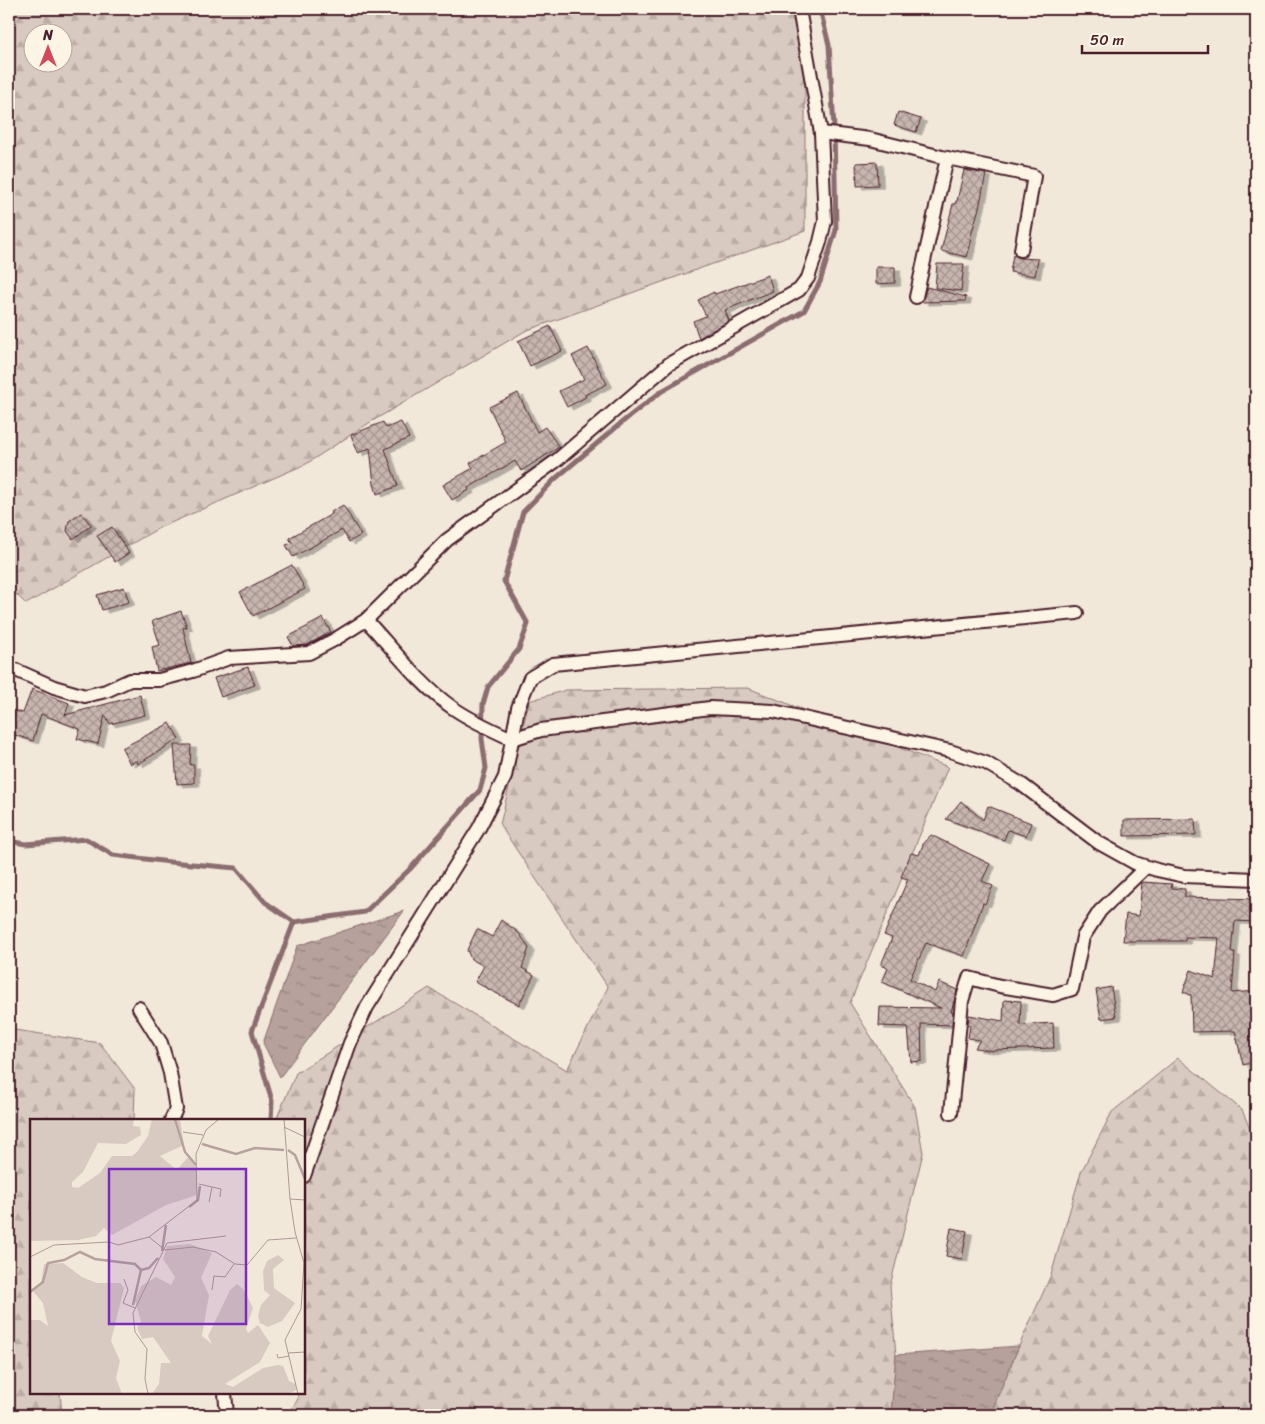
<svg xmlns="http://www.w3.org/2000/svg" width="1265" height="1424" font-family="Sriracha,sans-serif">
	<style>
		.forest { fill: url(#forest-firs); stroke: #917476; fill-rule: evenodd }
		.water { fill: url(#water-ripples); stroke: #8b6d6f }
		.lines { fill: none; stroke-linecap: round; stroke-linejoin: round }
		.stream { stroke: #8b6d6f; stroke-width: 5 }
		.building { fill: url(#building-cross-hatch); stroke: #4a1f2b; filter: url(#shadow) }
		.street-casing { stroke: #4a1f2b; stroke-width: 16 }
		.street { stroke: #fcf5e5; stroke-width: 12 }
		.inset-river { fill: none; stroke: #b6a19c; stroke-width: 2.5 }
		.inset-road { fill: none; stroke: #ae9894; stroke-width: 1 }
		.view { fill: #7b2cbf; fill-opacity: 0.15; stroke: #7b2cbf; stroke-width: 2.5 }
		.inset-edge { fill: none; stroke: #4a1f2b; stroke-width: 2.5 }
	</style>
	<defs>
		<pattern id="forest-firs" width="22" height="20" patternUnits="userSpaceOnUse" patternTransform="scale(1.25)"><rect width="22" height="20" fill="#d8cac0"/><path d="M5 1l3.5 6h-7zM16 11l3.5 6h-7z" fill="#bbada5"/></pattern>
		<pattern id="water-ripples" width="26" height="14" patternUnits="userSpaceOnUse" patternTransform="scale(1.25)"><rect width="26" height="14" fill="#b6a19c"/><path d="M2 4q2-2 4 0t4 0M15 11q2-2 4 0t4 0" fill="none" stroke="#96837f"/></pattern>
		<pattern id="building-cross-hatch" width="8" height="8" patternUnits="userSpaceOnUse" patternTransform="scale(1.25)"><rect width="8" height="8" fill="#c7b6af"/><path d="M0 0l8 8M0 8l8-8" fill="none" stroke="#a4938f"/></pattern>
		<filter id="shadow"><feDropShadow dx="5.5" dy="3" stdDeviation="0" flood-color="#0004"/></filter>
	</defs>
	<rect width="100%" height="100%" fill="#f1e8da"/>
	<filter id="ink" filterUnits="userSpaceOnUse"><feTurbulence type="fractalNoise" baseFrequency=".02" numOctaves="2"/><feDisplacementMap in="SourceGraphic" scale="10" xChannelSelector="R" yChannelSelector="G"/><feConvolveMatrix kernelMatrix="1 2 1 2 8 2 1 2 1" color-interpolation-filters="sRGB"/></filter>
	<g filter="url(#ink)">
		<g class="forest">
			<path d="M 9,9 L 805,9 L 805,231 L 525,331 L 369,423 L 306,464 L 159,528 L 26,604 L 9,587 ZM 32,32 L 62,32 L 62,62 L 32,62 Z"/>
			<polygon points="748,688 948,767 850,1003 915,1107 923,1153 890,1286 896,1355 891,1415 288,1415 298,1399 297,1393 304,1393 304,1120 276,1120 296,1073 429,988 567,1070 608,987 500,825 529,701 566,690"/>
			<polygon points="15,1030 100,1043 135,1089 134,1120 31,1120 31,1393 60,1393 62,1415 9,1415 9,1031"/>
			<polygon points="1178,1058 1242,1110 1256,1143 1256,1415 990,1415 1010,1366 1051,1275 1081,1172 1112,1112"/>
		</g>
		<g class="water">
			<polygon points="404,911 280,1077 263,1043 297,946"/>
			<polygon points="1019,1346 990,1415 891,1415 896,1355"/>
		</g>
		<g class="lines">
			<g class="stream">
				<polyline points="9,841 26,844 86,839 113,855 170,862 236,868 265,902 294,922 365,912 410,869 480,790 486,768 482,739 483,704 488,687 519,649 528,624 504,581 523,512 555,479 626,419 662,391 804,311 820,282 836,230 834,128 829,45 820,9"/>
				<polyline points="271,1120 272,1101 252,1031 294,922"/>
			</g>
		</g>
		<g class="building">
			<polygon points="898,112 921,119 916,132 894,125"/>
			<polygon points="877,162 878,185 857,186 856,163"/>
			<polygon points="964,170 986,174 979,208 970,239 972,239 967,257 941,251 953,204 955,204 956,201 957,201"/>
			<polygon points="1013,255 1020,258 1038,259 1035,276 1010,272"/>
			<polygon points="937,264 964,264 961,291 935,288"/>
			<polygon points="876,267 895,267 895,283 876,284"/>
			<polygon points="768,275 773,291 725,310 729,321 699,338 693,321 706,316 698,300 714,292 715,294"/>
			<polygon points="927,287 966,297 965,301 922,302"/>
			<polygon points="550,326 562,351 530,366 518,341"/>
			<polygon points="588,348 607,384 585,395 586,397 567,407 559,391 584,379 572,356"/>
			<polygon points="518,393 537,432 545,427 559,447 521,471 515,461 468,488 469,490 452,500 443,485 473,468 470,463 506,442 489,407"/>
			<polygon points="383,422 386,428 401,422 409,438 385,449 398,486 377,494 374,484 370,448 358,453 351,435"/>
			<polygon points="343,505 361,535 349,542 342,530 293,557 286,545 292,543 289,538 332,514 331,512"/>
			<polygon points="81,513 91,525 73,539 67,531 69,521"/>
			<polygon points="112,527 129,553 115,562 97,536"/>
			<polygon points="292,565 305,589 253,616 240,592"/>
			<polygon points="124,587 129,602 102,610 97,595"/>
			<polygon points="181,611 187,627 183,628 191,663 157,671 152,647 160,645 152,621"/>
			<polygon points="323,618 331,632 307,645 293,646 288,637"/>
			<polygon points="248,667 255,685 221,697 214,678"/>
			<polygon points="32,689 69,703 65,715 140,695 145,715 110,724 105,715 98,744 77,739 80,729 41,714 33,741 9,733 9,709 23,713"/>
			<polygon points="170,723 179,739 138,764 137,760 130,764 122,748"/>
			<polygon points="174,745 191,745 190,765 194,765 194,783 177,784"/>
			<polygon points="961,801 983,820 988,806 1031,823 1026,836 1008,830 1004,840 946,819"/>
			<polygon points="1195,819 1196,835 1124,836 1124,820"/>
			<polygon points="931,835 990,864 982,881 993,886 985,904 983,903 964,956 926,943 910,979 935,992 939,982 957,990 951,1012 953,1013 952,1025 921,1024 922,1061 911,1062 908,1027 879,1026 880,1007 941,1008 882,982 888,968 881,965 892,938 884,935 908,879 901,877 911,853 919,855 924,842"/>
			<polygon points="1142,882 1172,884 1171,888 1185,889 1185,897 1256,899 1256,922 1235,921 1232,953 1235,953 1232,993 1256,991 1256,1062 1243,1065 1235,1031 1192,1032 1191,995 1183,992 1191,970 1215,979 1219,938 1185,937 1185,941 1123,941 1126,914 1139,916"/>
			<polygon points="501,920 519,933 529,948 522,968 534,975 519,1005 475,982 484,966 471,959 467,950 477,929 492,937"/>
			<polygon points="1111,987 1116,1017 1101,1019 1096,990"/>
			<polygon points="1004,1000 1021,1001 1020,1025 1053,1023 1054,1048 993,1050 993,1051 975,1048 980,1040 968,1038 970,1025 968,1025 969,1015 1003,1021"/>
			<polygon points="951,1228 967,1231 962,1259 946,1256"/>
		</g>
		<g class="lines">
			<defs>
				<g id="street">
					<polyline points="821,133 870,139 942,157 1034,176 1021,250"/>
					<polyline points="916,297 947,158"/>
					<path d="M 366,620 C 393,649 421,686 453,708 C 472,721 492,730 512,739 L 541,730 L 710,708 L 773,711 L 950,751 L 986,763 L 1021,784 L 1099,843 L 1135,863 L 1157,870 L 1184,876 L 1256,879"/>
					<polyline points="9,667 54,687 85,696 106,691 130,680 159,680 193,671 229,658 309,653 334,640 366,620 447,540 556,461 669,364 799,290 808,278 820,242 825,221 821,133 799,9"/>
					<polyline points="139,1008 161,1043 170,1073 176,1109 171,1120"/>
					<polyline points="951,1113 962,1001 969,978 1000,986 1053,995 1072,989 1083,937 1100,911 1146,867"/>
					<polyline points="304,1176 350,1043 367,1007 479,828 505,777 518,708 530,678 553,664 1077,613"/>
					<polyline points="225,1393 227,1415"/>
				</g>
			</defs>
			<use href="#street" class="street-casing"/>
			<use href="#street" class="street"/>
		</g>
	</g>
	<g transform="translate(30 1119)">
		<rect width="275" height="275" fill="#f1e8da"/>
		<path d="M 0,0 L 104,0 L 103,7 L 110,8 L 111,16 L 96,25 L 68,24 L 53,53 L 42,63 L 42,68 L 48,69 L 70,54 L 82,37 L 102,37 L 107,33 L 118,17 L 122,0 L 150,0 L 154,26 L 130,37 L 147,51 L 157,39 L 163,40 L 166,49 L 167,76 L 136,86 L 82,116 L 74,109 L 66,117 L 48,121 L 0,122 ZM 160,125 L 182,134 L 171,159 L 179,176 L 172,217 L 182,225 L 178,217 L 200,171 L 207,165 L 214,171 L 223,189 L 216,210 L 218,214 L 228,206 L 240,224 L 230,243 L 195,265 L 203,268 L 233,249 L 248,246 L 253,247 L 259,262 L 266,265 L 266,271 L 258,275 L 122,275 L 129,265 L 131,244 L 141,244 L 123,218 L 112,220 L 107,209 L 111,202 L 105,182 L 111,167 L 126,158 L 141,166 L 145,158 L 133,140 L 137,127 ZM 248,136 L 254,141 L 243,150 L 244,169 L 265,184 L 252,202 L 238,208 L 230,204 L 228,197 L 231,186 L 240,176 L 234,171 L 233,152 L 237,142 ZM 33,144 L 52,158 L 67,164 L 90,164 L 94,169 L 81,222 L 90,242 L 86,259 L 92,275 L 0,275 L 0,201 L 10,201 L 18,207 L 13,184 L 2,171 L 11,163 L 14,145 Z" fill="#d8cac0"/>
		<path class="inset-river" d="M 145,0 L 155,33 L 166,46M 172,25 L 206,35 L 225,29 L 254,31M 258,31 L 265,36 L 275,60M 159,88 L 168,81 L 170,67M 132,132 L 136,106M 111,151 L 119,149 L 128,139M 0,173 L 13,163 L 18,144 L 34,141 L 50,133 L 65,140 L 105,145 L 111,151M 103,186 L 111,151"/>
		<path class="inset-road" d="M 254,0 L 260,80 L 265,113 L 274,144 L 271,190 L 255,221 L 268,275M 254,8 L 275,18M 153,13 L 173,16M 169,65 L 191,70 L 190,78M 260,80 L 275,81M 179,83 L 182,68M 119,118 L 135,131 L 163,128 L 186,133 L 205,145 L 217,146 L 238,121 L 266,119M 0,138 L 24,126 L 79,123 L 88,126 L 119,118 L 167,81 L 166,35 L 176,11 L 189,0M 94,160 L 98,171 L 93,184 L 105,189M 182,171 L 184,157 L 195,158 L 204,145M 258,234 L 275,233M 247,235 L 248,239 L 259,237M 118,275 L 115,260 L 117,230 L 105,213 L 103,194 L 137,124 L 196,117"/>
		<path class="view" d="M 79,50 L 216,50 L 216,205 L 79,205 Z"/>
		<rect width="275" height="275" class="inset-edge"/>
	</g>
	<rect width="1265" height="1424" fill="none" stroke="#fcf5e5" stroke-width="30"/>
	<rect x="15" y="15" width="1235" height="1394" fill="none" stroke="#4a1f2b" stroke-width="2" filter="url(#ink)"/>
	<g transform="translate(48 48)"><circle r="24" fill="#fcf5e5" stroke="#b59f9b"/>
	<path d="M0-4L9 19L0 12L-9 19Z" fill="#d1495b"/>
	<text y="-8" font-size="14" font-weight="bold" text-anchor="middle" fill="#4a1f2b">N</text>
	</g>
	<path d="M1082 45v8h126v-8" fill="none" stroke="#4a1f2b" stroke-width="2.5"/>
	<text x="1090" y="45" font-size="15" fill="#4a1f2b" stroke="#fcf5e5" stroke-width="4" paint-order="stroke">50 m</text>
</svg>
